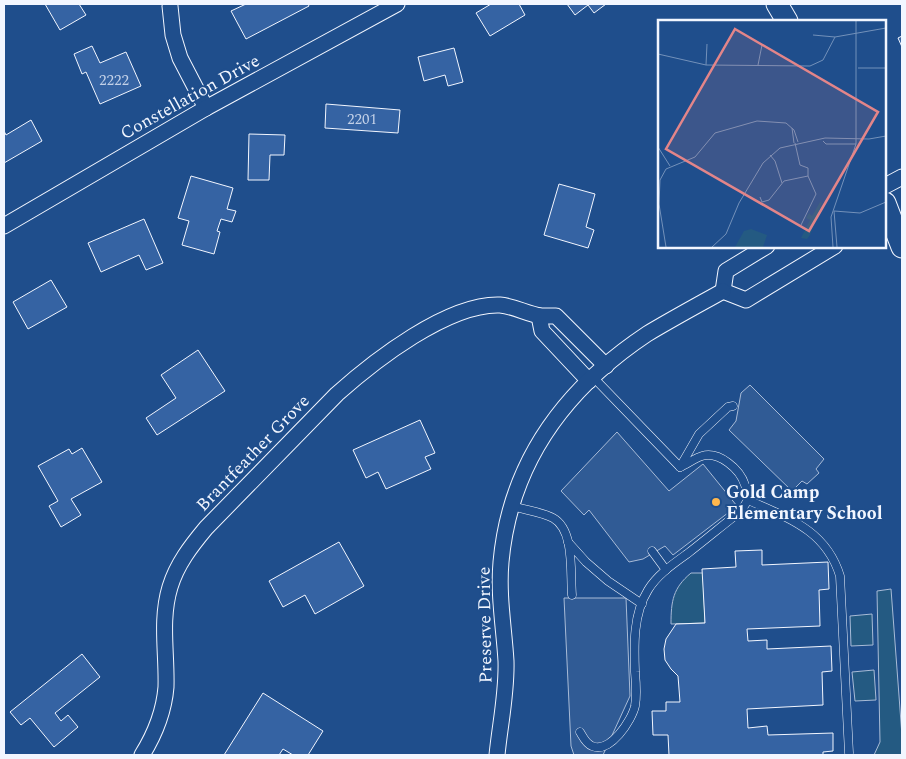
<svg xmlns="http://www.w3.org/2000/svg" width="906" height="759" font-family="Spectral,serif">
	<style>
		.green { fill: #245a82; stroke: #a8bbd7 }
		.parking { fill: #305b95; stroke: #a8bbd7 }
		.building { fill: #3563a3; stroke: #f2f6ff }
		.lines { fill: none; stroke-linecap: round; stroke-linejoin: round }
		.lane-casing { stroke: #f2f6ff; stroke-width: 9 }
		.street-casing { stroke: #f2f6ff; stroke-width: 17 }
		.secondary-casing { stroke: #f2f6ff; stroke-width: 23 }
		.lane { stroke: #1f4e8c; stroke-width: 8 }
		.street { stroke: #1f4e8c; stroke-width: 15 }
		.secondary { stroke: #1f4e8c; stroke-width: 21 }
		.poi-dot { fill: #ffb74d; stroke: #1f4e8c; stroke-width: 2 }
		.labels { text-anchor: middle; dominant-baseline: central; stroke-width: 4; stroke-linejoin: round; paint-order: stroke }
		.number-label { font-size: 15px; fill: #c3d1e8 }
		.street-label { font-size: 18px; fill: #f2f6ff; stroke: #1f4e8c }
		.poi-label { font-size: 18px; font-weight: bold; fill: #f2f6ff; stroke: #1f4e8c; text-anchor: start }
		.inset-road { fill: none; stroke: #7391ba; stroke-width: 1 }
		.view { fill: #e38589; fill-opacity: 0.15; stroke: #e38589; stroke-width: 2.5 }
		.inset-edge { fill: none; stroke: #f2f6ff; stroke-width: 2.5 }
	</style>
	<rect width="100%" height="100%" fill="#1f4e8c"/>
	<g class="green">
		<path d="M 691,573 L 703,573 L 705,623 L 671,624 C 671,601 673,588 691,573 Z"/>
		<polygon points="891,589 902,736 902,755 874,755 880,742 877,591"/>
		<polygon points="872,614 873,645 851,646 850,616"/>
		<polygon points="874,670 876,700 855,701 852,672"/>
	</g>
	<g class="parking">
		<polygon points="750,385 824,459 816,469 819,473 807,484 802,481 792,491 729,430 736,421 741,393"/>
		<polygon points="617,432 669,491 703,464 737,506 673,555 665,546 643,559 629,562 589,510 584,515 561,491"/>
		<polygon points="564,598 626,598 630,696 603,755 574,755 571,746"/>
	</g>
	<g class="building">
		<polygon points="45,4 79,4 86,15 60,30"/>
		<polygon points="246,4 308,4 309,6 246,39 231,11"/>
		<polygon points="491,4 519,4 525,15 490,36 476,13"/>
		<polygon points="567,4 606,4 594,13 588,5 575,15"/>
		<polygon points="902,36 902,47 898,38"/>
		<polygon points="92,46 100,63 126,52 141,86 100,104 86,72 82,74 74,54"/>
		<polygon points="454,48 463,82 448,86 445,75 424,81 418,57"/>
		<polygon points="326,104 400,110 398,133 325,128"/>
		<polygon points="31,120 42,141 4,163 4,131 6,135"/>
		<polygon points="249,134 285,135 284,155 270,155 269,180 248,180"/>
		<polygon points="191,176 233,188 227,209 236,211 232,222 221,219 217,231 220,232 214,254 182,245 189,221 178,218"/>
		<polygon points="559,184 595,194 586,227 594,230 588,248 544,235"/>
		<polygon points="144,219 163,263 146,270 139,255 101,272 88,243"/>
		<polygon points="51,280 67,307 28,329 13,302"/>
		<polygon points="198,350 225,391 157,435 146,418 176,398 161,375"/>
		<polygon points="420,420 435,453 425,457 431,469 386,489 378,472 366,478 353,450"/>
		<polygon points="82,448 102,482 71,499 81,515 61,527 49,506 58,501 38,466 69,449 72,454"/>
		<polygon points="339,542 364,586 315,614 305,595 283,607 269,581"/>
		<polygon points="762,550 762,565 828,562 829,589 819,590 820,626 747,629 748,641 767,640 767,649 831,646 832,671 822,672 823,705 747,709 748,728 767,726 768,735 833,733 833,751 823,752 823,755 669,755 668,735 653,735 652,711 666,711 666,702 680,702 678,676 671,669 665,660 664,649 666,639 676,624 705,623 702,569 736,567 735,551"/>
		<polygon points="82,654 100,677 55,713 61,721 68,715 78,727 54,747 30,718 21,725 10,712"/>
		<polygon points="263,693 323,731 308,755 293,755 283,749 279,755 224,755"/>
	</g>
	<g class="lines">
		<defs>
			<g id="lane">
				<polyline points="593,377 680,467"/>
				<polyline points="680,467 699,434 728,407 733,406"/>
				<path d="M 748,500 C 788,518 826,530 840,576 L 849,753"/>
				<path d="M 512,506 C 525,510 542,512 553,518 C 575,530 570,573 572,595"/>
				<polyline points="568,542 586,562 608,581 642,604"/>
				<polyline points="652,551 666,570"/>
				<path d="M 580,732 C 583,737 586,744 592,746 C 610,754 632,720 635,706 C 637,695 636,683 635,672 C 634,645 633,614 648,590 C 657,575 673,564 687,554 C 705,540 723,525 741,511 L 748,500 C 747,495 747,489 745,485 C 740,469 719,451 702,456 C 695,458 687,464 680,467"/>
			</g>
			<g id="street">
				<polyline points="170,6 173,35 180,58 206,108"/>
				<polyline points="885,186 902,177"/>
				<polyline points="4,226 206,108 397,4"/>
				<polyline points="723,291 746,300 835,246"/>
				<polyline points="723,291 726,271 767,246"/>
				<polyline points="539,316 542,331 589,381"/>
				<path d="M 142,755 C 155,734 164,712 166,687 C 167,653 160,620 170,587 C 177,564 191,546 206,528 L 337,394 C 374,361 448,303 500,305 C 514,306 527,314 541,316 C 546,316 551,316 556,316 L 606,366"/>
				<path d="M 497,755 C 500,724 507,693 506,661 C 504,628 498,595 501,562 C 510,462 566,388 647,334 C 672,319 698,305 723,291"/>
			</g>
			<g id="secondary">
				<polyline points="777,4 787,21"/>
				<polyline points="885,203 902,247"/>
			</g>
		</defs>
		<use href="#lane" class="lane-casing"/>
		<use href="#street" class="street-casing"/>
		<use href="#secondary" class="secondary-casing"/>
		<use href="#lane" class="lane"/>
		<use href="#street" class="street"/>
		<use href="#secondary" class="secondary"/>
	</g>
	<circle class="poi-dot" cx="716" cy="502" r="5"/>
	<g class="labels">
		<g class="number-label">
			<text x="114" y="80">2222</text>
			<text x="362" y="119">2201</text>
		</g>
		<g class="street-label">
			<text transform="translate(190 97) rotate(-29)">Constellation Drive</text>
			<text transform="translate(253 453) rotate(-46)">Brantfeather Grove</text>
			<text transform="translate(485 625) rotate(-91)">Preserve Drive</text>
		</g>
		<g class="poi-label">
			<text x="726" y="492">Gold Camp<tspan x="726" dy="21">Elementary School</tspan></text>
		</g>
	</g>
	<g transform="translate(658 20)">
		<rect width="228" height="228" fill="#1f4e8c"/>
		<path d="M 162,182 L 164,183 L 152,215 L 149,219 L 143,218 L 152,200 L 148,198 L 151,193 L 154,196 ZM 93,209 L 109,215 L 105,227 L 77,227 L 86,211 Z" fill="#245a82"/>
		<path class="inset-road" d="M 155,15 L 177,17 L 228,8M 0,34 L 48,45 L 152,46 L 165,40 L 177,17M 48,45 L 49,24M 100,45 L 104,25M 200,48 L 228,48M 134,108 L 136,123M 165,121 L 168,124 L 198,124M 137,123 L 142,145M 0,127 L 12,146M 112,135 L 117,141 L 124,163M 102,177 L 104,182 L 111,180 L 126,161 L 150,156 L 150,148 L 142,145M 176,191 L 202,193 L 228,182M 176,191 L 179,227M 143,205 L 158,174 L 150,156M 8,227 L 1,184 L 2,160 L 8,149 L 37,137 L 57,113 L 99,101 L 128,103 L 136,110 L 140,122M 54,227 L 68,214 L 81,183 L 105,143 L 122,128 L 167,118 L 211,119 L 228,116M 175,227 L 173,197 L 198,124 L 198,0"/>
		<path class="view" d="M 77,9 L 220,92 L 151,211 L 8,129 Z"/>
		<rect width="228" height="228" class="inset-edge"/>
	</g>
	<rect width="906" height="759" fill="none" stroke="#f2f6ff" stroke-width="10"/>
</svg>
